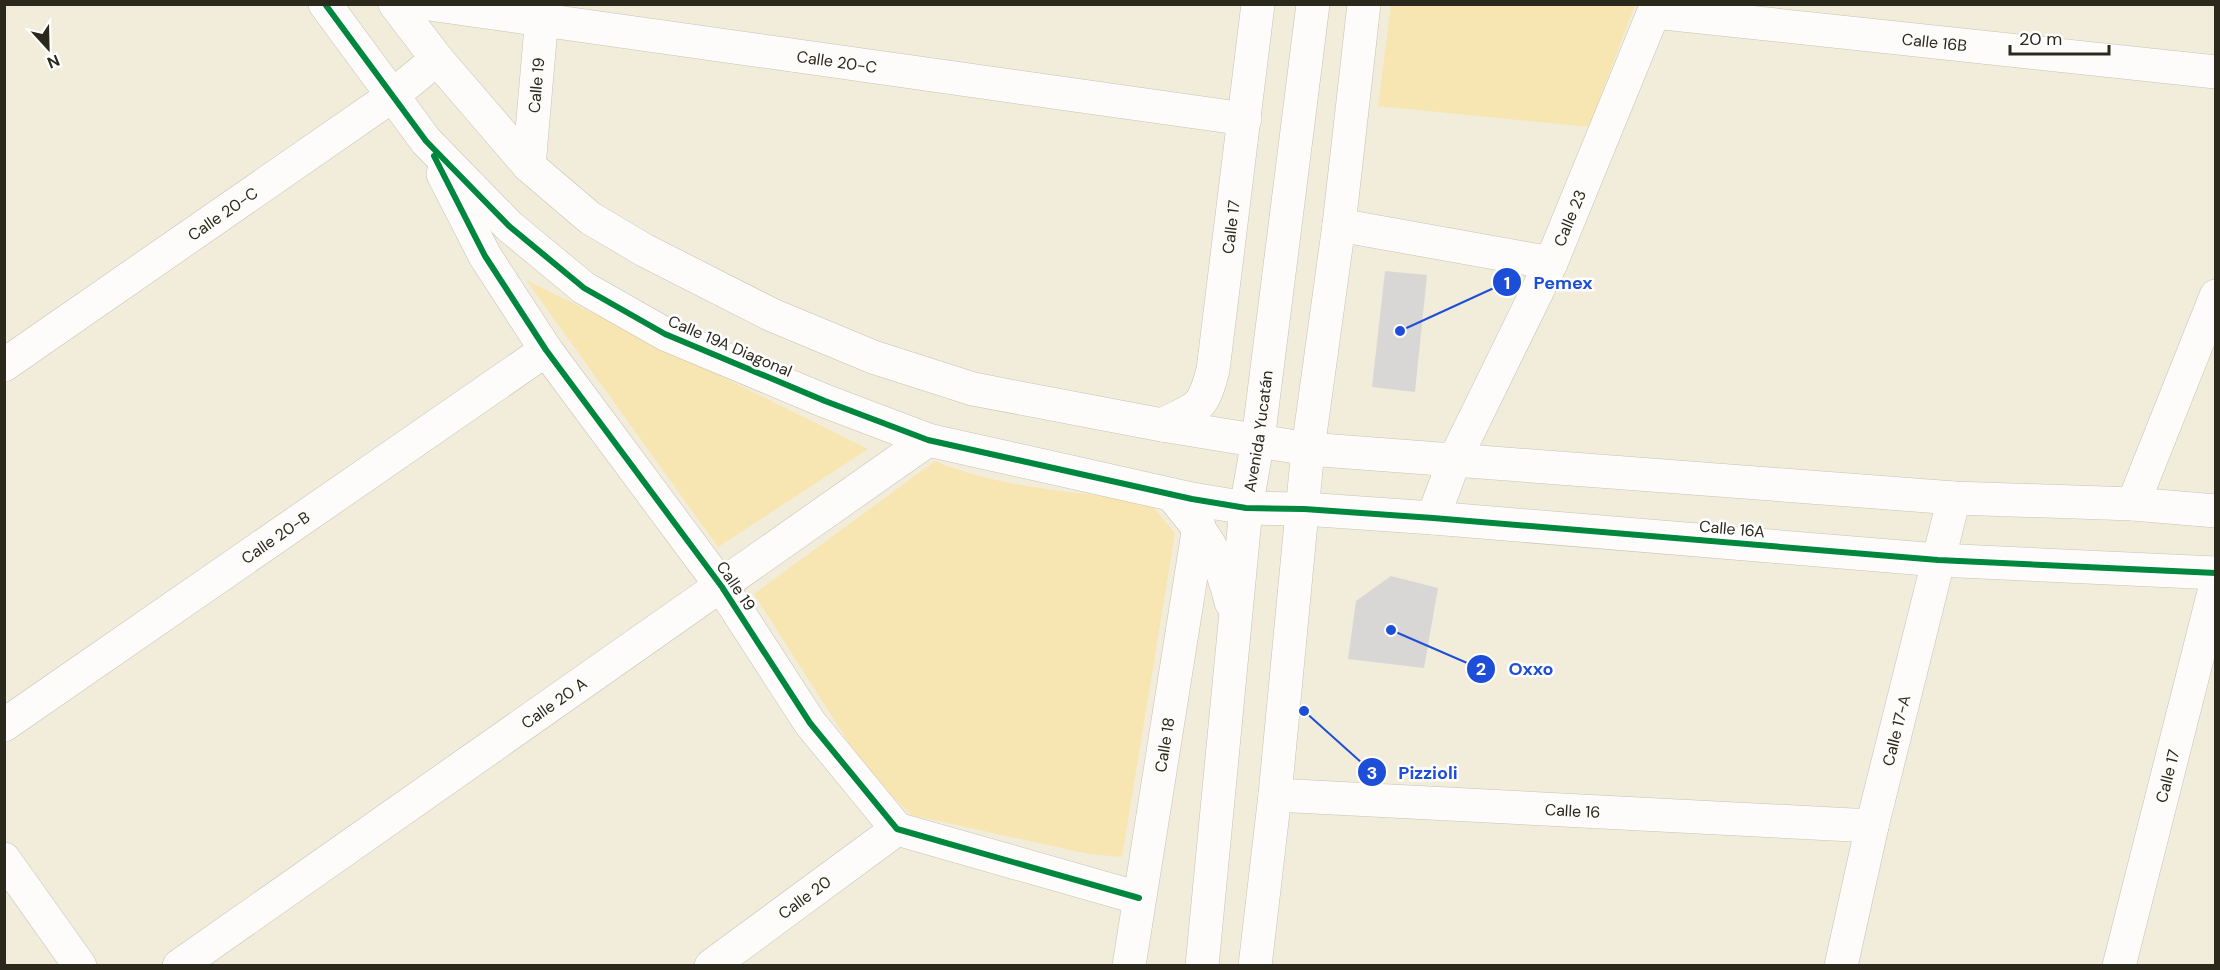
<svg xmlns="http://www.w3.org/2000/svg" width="2220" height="970" font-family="'DM Sans',sans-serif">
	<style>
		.green { fill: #f7e6b2 }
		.building { fill: #d8d7d5 }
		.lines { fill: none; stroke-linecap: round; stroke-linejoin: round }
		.minor-casing { stroke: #c7c2b5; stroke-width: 34 }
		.major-casing { stroke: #c7c2b5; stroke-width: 34 }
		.minor { stroke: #fdfcfa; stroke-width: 33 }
		.major { stroke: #fdfcfa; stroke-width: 33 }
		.cycleway-casing { stroke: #fff; stroke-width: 10 }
		.cycleway { stroke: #00873e; stroke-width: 6 }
		.labels { text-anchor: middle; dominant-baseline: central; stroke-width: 5; stroke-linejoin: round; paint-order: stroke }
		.street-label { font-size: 16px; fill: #2b281c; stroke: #fff }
		.leader { fill: none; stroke: #1d4ed8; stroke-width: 2 }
		.callout-dot { fill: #1d4ed8; stroke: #fff; stroke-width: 2 }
		.mark-label { font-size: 18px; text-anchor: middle; font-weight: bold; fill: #fff }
		.callout-label { font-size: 18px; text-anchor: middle; font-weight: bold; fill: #1d4ed8; stroke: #fff; stroke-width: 5; stroke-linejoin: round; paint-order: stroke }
	</style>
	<rect width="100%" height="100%" fill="#f2ecdb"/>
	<g class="green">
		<polygon points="1391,5 1391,4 1635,5 1589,127 1378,106"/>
		<polygon points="526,280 868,449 718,547"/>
		<path d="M 935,461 C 1001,489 1077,492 1148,501 L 1175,533 L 1122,857 L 1089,854 L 911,815 L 866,770 L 754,594 Z"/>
	</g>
	<g class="building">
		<polygon points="1385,271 1427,275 1415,392 1372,387"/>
		<polygon points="1391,576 1438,588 1424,668 1348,659 1356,601"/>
	</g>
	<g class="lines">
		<defs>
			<g id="minor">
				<polyline points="325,4 426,141 509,226 584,288 665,334 825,401 928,440 1192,499 1246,508 1304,509 1433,518 1938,560 2216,573"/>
				<polyline points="395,4 437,59 529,166 590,218 644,250 772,315 873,357 973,389 1162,425 1308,449 1954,498 2133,504 2216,511"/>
				<path id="s1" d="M 429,4 L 1245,119"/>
				<path id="s2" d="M 1654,12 L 2216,72"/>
				<path id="s3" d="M 529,166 L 543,4"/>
				<polyline points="443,174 485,256 546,350 722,587 810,723 897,829 1139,898"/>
				<polyline points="1339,225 1551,263"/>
				<path id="s4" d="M 4,365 L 392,96 L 437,59"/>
				<path id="s5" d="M 1162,425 C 1199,406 1202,411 1213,370 L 1258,4"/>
				<polyline points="2133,504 2216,296"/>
				<path id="s6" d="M 1433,518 L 1454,461 L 1551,263 L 1657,4"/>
				<path id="s7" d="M 4,725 L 546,350"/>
				<path id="s8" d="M 1275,795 L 1872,826"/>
				<polyline points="4,859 80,966"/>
				<path id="s9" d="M 179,966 L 928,440"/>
				<path id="s10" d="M 711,966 L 897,829"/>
				<path id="s11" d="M 1129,966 L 1199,526"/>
				<path id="s12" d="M 1841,966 L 1872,826 L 1954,498"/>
				<path id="s13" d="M 2119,966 L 2216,584"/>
			</g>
			<g id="major">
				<path d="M 1172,495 C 1204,534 1219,551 1231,602"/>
				<path id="s14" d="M 1202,966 L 1246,508 L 1258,440 L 1313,4"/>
				<polyline points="1255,966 1275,795 1308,449 1339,225 1364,4"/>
			</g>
		</defs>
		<use href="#minor" class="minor-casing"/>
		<use href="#major" class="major-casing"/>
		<use href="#minor" class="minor"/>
		<use href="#major" class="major"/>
		<defs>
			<g id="cycleway">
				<polyline points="325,4 426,141 509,226 584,288 665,334 825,401 928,440 1192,499 1246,508 1304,509 1433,518 1938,560 2216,573"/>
				<polyline points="434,156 485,256 546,350 722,587 810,723 897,829 1139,898"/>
			</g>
		</defs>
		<use href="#cycleway" class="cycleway-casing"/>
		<use href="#cycleway" class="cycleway"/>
	</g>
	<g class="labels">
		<g class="street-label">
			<text stroke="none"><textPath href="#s2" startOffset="282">Calle 16B</textPath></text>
			<text stroke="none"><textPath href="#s1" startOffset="412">Calle 20-C</textPath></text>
			<text stroke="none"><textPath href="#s3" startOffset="81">Calle 19</textPath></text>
			<text stroke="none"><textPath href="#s4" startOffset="266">Calle 20-C</textPath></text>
			<text stroke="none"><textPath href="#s6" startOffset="330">Calle 23</textPath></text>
			<text stroke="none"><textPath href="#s5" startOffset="224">Calle 17</textPath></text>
			<text transform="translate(730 346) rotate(23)">Calle 19A Diagonal</text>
			<text stroke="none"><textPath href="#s14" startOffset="538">Avenida Yucatán</textPath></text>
			<text transform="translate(1732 529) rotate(5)">Calle 16A</text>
			<text stroke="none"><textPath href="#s7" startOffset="330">Calle 20-B</textPath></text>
			<text transform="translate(736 586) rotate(56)">Calle 19</text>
			<text stroke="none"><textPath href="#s9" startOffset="458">Calle 20 A</textPath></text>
			<text stroke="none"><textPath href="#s12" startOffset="242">Calle 17-A</textPath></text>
			<text stroke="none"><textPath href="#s11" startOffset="224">Calle 18</textPath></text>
			<text stroke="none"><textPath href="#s13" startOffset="196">Calle 17</textPath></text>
			<text stroke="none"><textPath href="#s8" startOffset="298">Calle 16</textPath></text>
			<text stroke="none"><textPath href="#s10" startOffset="116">Calle 20</textPath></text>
		</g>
	</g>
	<path class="leader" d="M1400 331L1507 282M1391 630L1481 669M1304 711L1372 772"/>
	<g class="callout-dot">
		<circle cx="1400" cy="331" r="6"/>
		<circle cx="1391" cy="630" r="6"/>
		<circle cx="1304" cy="711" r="6"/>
		<circle cx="1507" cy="282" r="15"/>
		<circle cx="1481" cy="669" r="15"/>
		<circle cx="1372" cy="772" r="15"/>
	</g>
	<g class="mark-label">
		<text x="1507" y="289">1</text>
		<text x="1481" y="675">2</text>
		<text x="1372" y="779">3</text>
	</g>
	<g class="callout-label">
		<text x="1563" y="289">Pemex</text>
		<text x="1531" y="675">Oxxo</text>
		<text x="1428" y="779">Pizzioli</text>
	</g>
	<rect width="2220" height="970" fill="none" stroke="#2b281c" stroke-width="12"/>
	<g transform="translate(48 48) rotate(158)" stroke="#ffffff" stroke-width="4.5" paint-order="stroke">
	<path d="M0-4.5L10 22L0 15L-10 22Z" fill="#2b281c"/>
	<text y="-9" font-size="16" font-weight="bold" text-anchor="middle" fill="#2b281c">N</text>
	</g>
	<path d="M2010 45v9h99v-9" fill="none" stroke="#2b281c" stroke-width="3"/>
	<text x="2019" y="45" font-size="18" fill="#2b281c" stroke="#ffffff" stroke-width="4.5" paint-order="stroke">20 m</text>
</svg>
